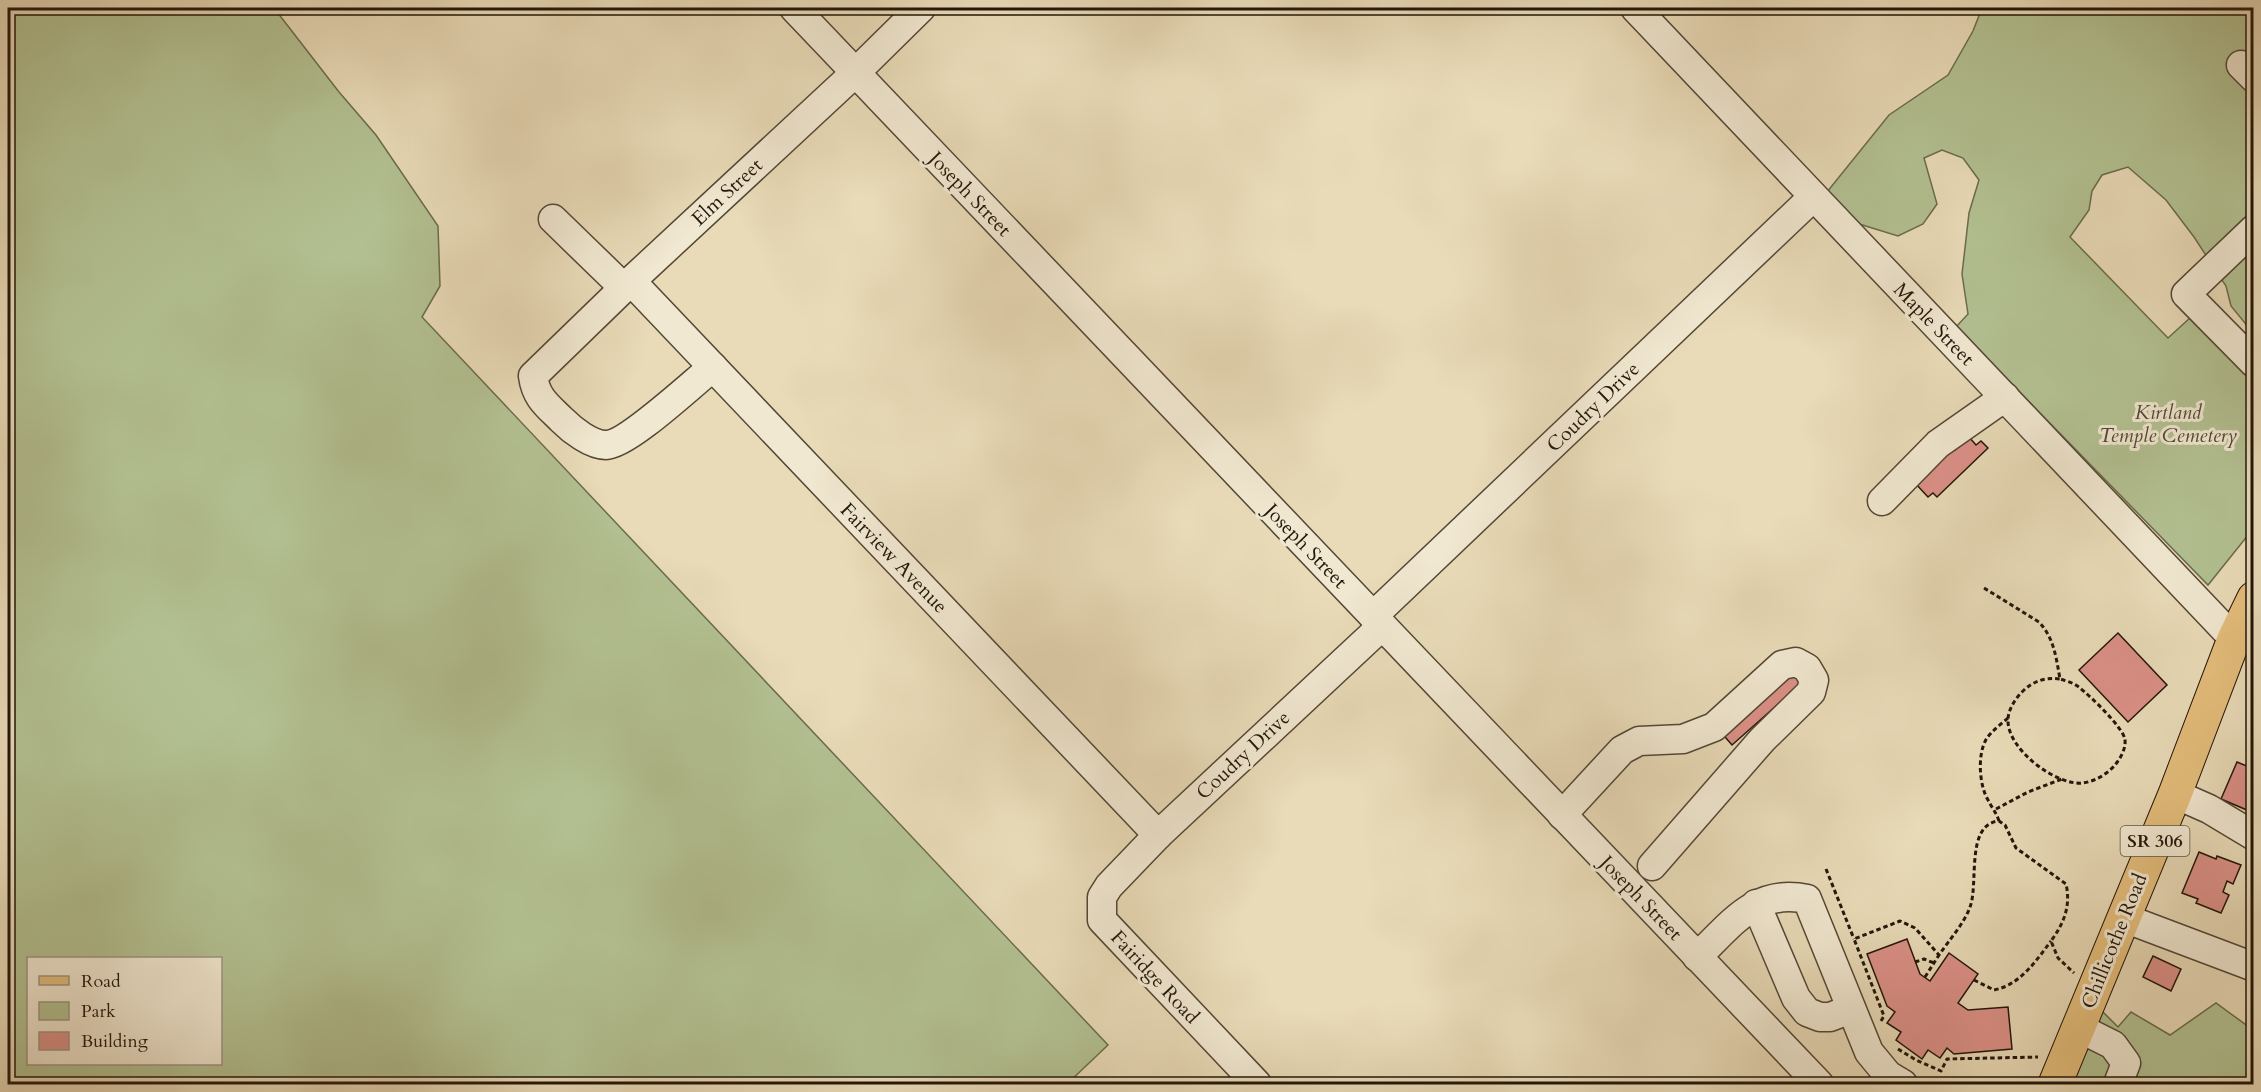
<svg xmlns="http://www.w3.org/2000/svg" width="2261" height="1092" font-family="Cardo,serif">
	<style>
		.green { fill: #b3c192; stroke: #6a6c4e; stroke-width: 1.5; fill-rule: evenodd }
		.building { fill: #dc9188; stroke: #22160b; stroke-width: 1.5 }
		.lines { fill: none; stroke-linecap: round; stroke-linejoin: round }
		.minor-casing { stroke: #544736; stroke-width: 31 }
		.major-casing { stroke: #22160b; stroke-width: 35 }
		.path { stroke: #22160b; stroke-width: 3; stroke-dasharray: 4.5 3; stroke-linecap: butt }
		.minor { stroke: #f1e8d1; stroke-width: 28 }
		.major { stroke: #e4be7c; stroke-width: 33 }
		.labels { text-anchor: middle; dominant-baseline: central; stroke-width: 6; stroke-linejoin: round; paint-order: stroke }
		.shield { fill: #f1e8d1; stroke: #605546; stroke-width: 1.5 }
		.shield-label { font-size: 18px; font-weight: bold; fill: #22160b }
		.street-label { font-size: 20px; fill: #22160b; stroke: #f1e8d1 }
		.park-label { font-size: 20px; font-style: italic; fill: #4e4934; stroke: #f1e8d1 }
	</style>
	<rect width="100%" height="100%" fill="#e9dbb8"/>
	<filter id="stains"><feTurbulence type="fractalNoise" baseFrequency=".00333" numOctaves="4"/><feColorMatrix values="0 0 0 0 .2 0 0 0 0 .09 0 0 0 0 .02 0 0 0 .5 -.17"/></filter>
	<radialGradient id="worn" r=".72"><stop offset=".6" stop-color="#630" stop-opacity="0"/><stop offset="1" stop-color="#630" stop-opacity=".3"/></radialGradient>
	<g class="green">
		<path d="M 8,8 L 274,8 L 339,92 L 376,135 L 438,226 L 440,286 L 422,317 L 1108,1045 L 1067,1084 L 8,1084 ZM 220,958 L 220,1064 L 28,1064 L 28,958 Z"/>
		<polygon points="1982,8 2253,8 2253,333 2231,306 2226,286 2194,237 2166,200 2128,167 2102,175 2092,191 2089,210 2070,237 2168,338 2191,317 2253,381 2253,529 2208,585 1956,327 1968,314 1962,274 1969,213 1979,180 1963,158 1942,150 1924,158 1937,204 1923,224 1898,236 1856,223 1827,192 1889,115 1948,75 1973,31"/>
		<polygon points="2094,1003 2118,1027 2131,1012 2170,1035 2216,1003 2253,1030 2253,1084 2063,1084"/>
	</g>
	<g class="building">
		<polygon points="1969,437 1976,445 1981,441 1988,448 1937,497 1933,493 1928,497 1915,483 1951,446 1955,450"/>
		<polygon points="2118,633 2167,685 2128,722 2079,670"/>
		<polygon points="1789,668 1802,683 1732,745 1719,730"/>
		<polygon points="2237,762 2254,769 2254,813 2221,799"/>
		<polygon points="2199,852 2216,859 2217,856 2241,865 2233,884 2227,881 2223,892 2229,895 2221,913 2196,903 2198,899 2182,893"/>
		<polygon points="1907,939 1920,974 1930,981 1949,953 1978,974 1958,1003 1968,1010 2008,1007 2012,1049 1954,1054 1947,1048 1940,1058 1928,1050 1922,1059 1896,1040 1901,1032 1887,1023 1895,1012 1887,1006 1867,954"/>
		<polygon points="2153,956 2181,969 2171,991 2143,977"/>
	</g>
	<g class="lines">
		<defs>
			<g id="minor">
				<polyline points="794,8 1819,1084"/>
				<polyline points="1635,8 2234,639"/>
				<polyline points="2241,65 2254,78"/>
				<polyline points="553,219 624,288"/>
				<polyline points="2254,229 2186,294 2254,363"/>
				<polyline points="631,281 1158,835"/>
				<path d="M 713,367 C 693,383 627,445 606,445 C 591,445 572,430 562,420 C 547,405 536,398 533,376 L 631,281 L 855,73 L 921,8"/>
				<polyline points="1882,501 1938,444 2005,397"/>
				<polyline points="1373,616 1813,197"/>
				<polyline points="2175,794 2209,809 2254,836"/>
				<polyline points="1562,815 1622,750 1639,741 1683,739 1714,727 1782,665 1796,662 1807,668 1814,680 1811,692 1762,740 1652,866"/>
				<polyline points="1756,904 1796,998 1807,1012 1820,1017 1830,1017 1851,1009"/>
				<polyline points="2124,918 2254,967"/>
				<path d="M 1697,957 C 1731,925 1755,888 1807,899 L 1869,1052 L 1888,1075 L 1903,1084"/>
				<polyline points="2079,1028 2113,1045 2126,1063 2118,1084"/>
				<polyline points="1257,1084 1102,920 1102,897 1109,886 1158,835 1382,626"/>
			</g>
			<polyline id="major" points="2055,1084 2175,794 2234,639 2254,598"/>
		</defs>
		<use href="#minor" class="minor-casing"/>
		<use href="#major" class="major-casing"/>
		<g class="path">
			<path d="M 1984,588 L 2039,622 C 2054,638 2056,657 2060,679 C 2067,681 2074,683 2080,688 C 2090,696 2124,728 2125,740 C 2126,749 2120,759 2115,765 C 2107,774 2096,781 2083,783 C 2056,786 2007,749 2008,720 C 2008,710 2015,699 2022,692 C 2033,681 2045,677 2060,679"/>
			<polyline points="1996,809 2028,792 2062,779"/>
			<path d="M 1999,821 C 1996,812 1992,808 1988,800 C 1979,785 1977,753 1987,738 C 1992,731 2001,724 2008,718"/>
			<polyline points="1826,869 1854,939"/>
			<polyline points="1915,962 1924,959 1934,963"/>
			<polyline points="1925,977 1939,955"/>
			<path d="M 1974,980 L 1994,990 C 2020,985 2036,961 2051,941"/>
			<path d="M 1881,1021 L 1884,1016 L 1854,939 L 1900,921 L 1915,928 L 1939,955 C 1949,940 1964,924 1970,907 C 1979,884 1965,824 1999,821 L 2005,825 L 2016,848 L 2066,884 C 2071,906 2064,923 2051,941 L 2058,958 L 2074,973"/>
			<polyline points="1898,1049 1916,1060 1941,1071 1947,1059 2038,1057"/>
		</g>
		<use href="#minor" class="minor"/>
		<use href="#major" class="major"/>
	</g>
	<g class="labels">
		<rect class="shield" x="2120.5" y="826" width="69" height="30" rx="4.5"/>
		<g class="shield-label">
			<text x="2155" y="841">SR 306</text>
		</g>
		<g class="street-label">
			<text transform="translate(727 192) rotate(-43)">Elm Street</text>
			<text transform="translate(970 194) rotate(46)">Joseph Street</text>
			<text transform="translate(1934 324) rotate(46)">Maple Street</text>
			<text transform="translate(1593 407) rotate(-44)">Coudry Drive</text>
			<text transform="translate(1306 546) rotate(46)">Joseph Street</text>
			<text transform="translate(894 558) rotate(46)">Fairview Avenue</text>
			<text transform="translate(1243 755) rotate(-43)">Coudry Drive</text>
			<text transform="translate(1641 898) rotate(46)">Joseph Street</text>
			<text transform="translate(2114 941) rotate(-68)">Chillicothe Road</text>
			<text transform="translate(1155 977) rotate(47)">Fairidge Road</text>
		</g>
		<g class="park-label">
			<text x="2168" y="412">Kirtland<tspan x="2168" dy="23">Temple Cemetery</tspan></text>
		</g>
	</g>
	<rect width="2261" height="1092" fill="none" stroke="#e9dbb8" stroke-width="30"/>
	<rect x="9" y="9" width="2243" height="1074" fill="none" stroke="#22160b" stroke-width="3"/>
	<rect x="15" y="15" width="2231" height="1062" fill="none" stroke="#22160b" stroke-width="1.5"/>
	<rect x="27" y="957" width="195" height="108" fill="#f1e8d1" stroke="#9e9482" stroke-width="1.5"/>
	<rect x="39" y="976" width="30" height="9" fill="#e4be7c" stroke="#9e9482" stroke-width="1.5"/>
	<text x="81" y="987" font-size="18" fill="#22160b">Road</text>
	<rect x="39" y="1002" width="30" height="18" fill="#b3c192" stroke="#9e9482" stroke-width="1.5"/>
	<text x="81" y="1017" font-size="18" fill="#22160b">Park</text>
	<rect x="39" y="1032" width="30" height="18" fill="#dc9188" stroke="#9e9482" stroke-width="1.5"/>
	<text x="81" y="1047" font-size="18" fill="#22160b">Building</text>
	<rect width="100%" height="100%" filter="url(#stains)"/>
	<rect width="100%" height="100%" fill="url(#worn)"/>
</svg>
